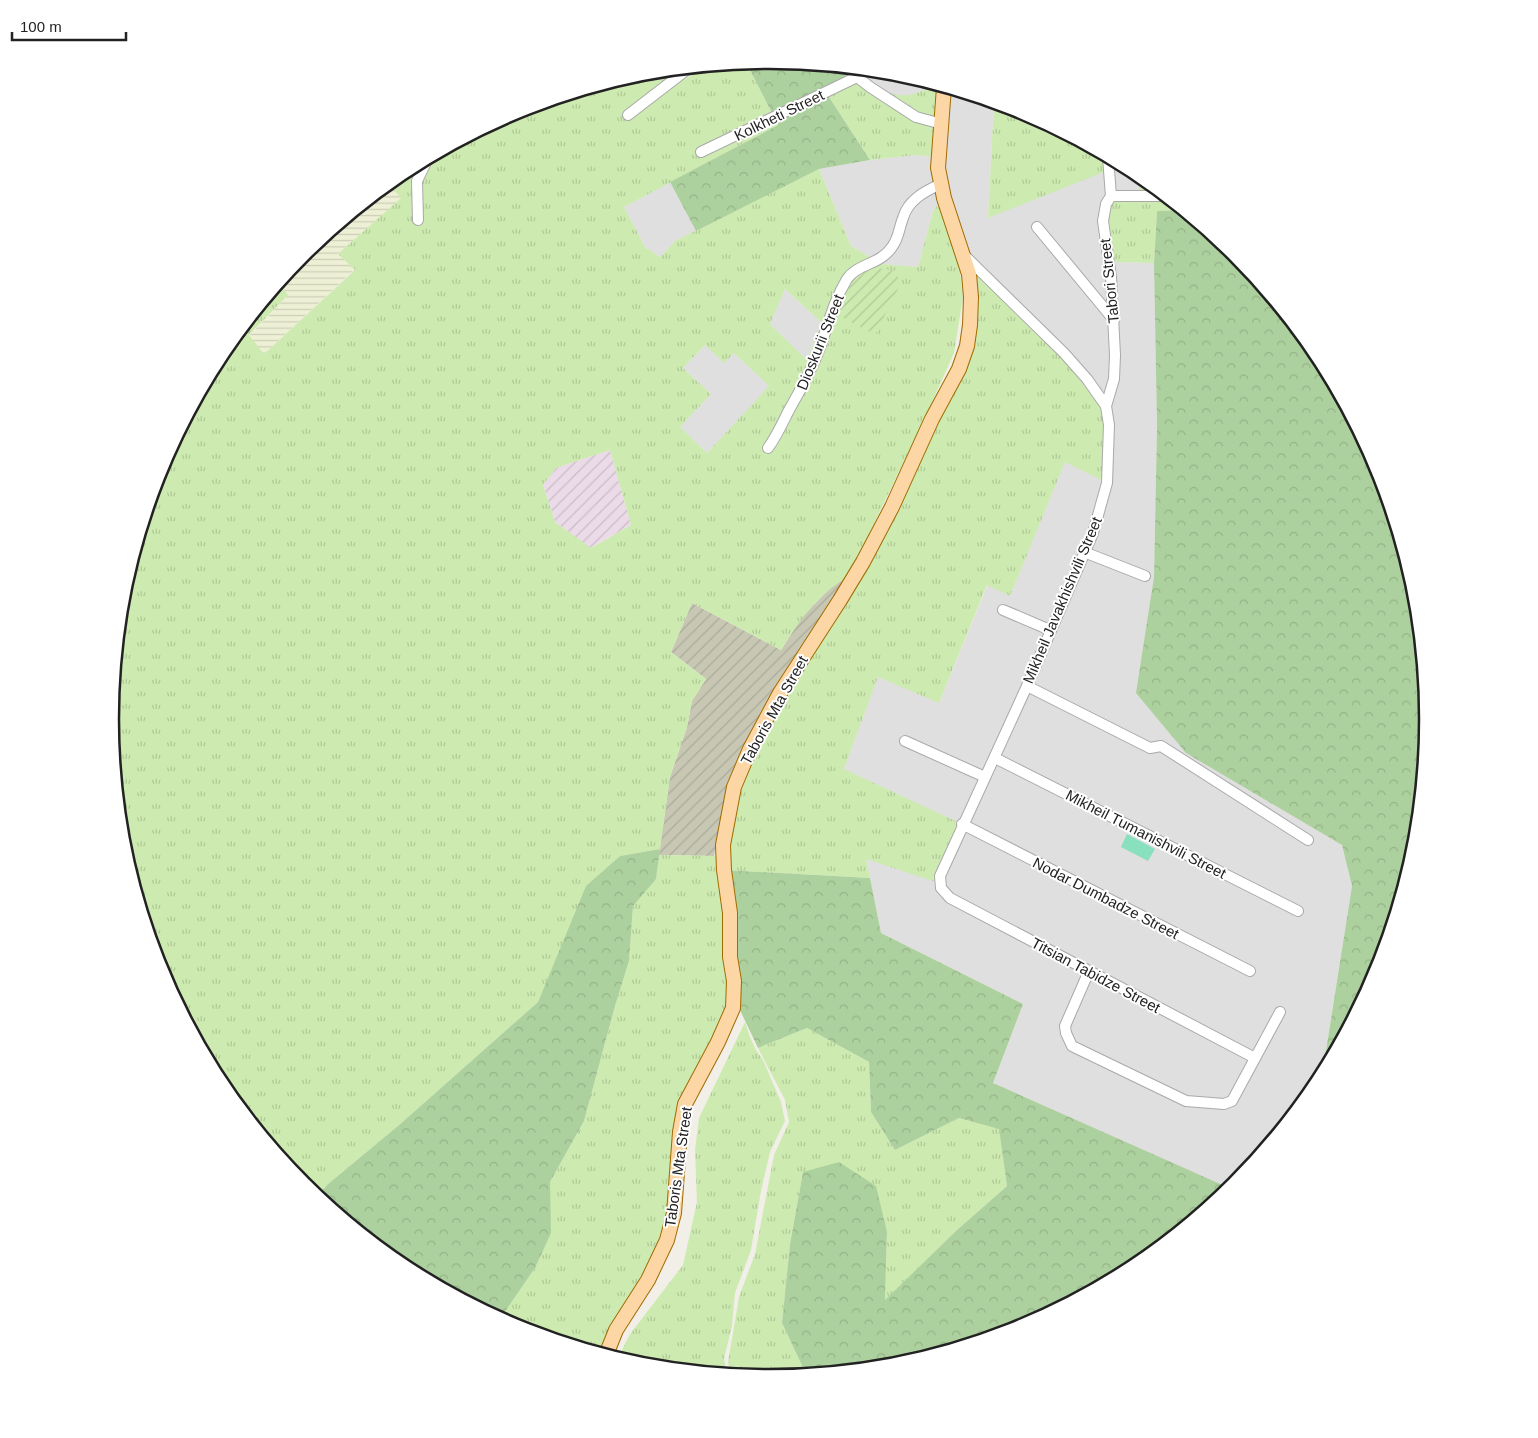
<svg xmlns="http://www.w3.org/2000/svg" width="1538" height="1438" font-family="Arial,sans-serif">
	<style>
		.residential { fill: #e0dfdf }
		.industrial { fill: url(#industrial-furrows) }
		.construction { fill: url(#construction-furrows) }
		.farmland { fill: url(#farmland-rules) }
		.grass { fill: url(#grass-tufts); fill-rule: evenodd }
		.forest { fill: url(#forest-crowns) }
		.garden { fill: url(#garden-furrows) }
		.pitch { fill: #88e0be }
		.lines { fill: none; stroke-linecap: round; stroke-linejoin: round }
		.minor-casing { stroke: #a9a9a9; stroke-width: 12 }
		.major-casing { stroke: #a06b00; stroke-width: 16 }
		.minor { stroke: #fff; stroke-width: 10 }
		.major { stroke: #fcd6a4; stroke-width: 14 }
		.labels { text-anchor: middle; dominant-baseline: central; stroke-width: 4; stroke-linejoin: round; paint-order: stroke }
		.street-label { font-size: 15px; fill: #222; stroke: #fff }
		.rim { fill: none; stroke: #222; stroke-width: 2.5 }
	</style>
	<defs>
		<pattern id="industrial-furrows" width="10" height="10" patternUnits="userSpaceOnUse" patternTransform="scale(1.25)"><rect width="10" height="10" fill="#ebdbe8"/><path d="M-1 1l2-2M0 10L10 0M9 11l2-2" fill="none" stroke="#c9bcc7"/></pattern>
		<pattern id="construction-furrows" width="10" height="10" patternUnits="userSpaceOnUse" patternTransform="scale(1.25)"><rect width="10" height="10" fill="#c7c7b4"/><path d="M-1 1l2-2M0 10L10 0M9 11l2-2" fill="none" stroke="#abab9a"/></pattern>
		<pattern id="farmland-rules" width="6" height="5" patternUnits="userSpaceOnUse" patternTransform="scale(1.25)"><rect width="6" height="5" fill="#eef0d5"/><path d="M0 2.5h6" fill="none" stroke="#ccceb7"/></pattern>
		<pattern id="grass-tufts" width="24" height="20" patternUnits="userSpaceOnUse" patternTransform="scale(1.25)"><rect width="24" height="20" fill="#cdebb0"/><path d="M3 7l-1-3M5 7V3M7 7l1-3M15 17l-1-3M17 17v-4M19 17l1-3" fill="none" stroke="#b0c997"/></pattern>
		<pattern id="forest-crowns" width="20" height="18" patternUnits="userSpaceOnUse" patternTransform="scale(1.25)"><rect width="20" height="18" fill="#add19e"/><path d="M2 6a3 3 0 1 1 6 0M12 15a3 3 0 1 1 6 0" fill="none" stroke="#95b388"/></pattern>
		<pattern id="garden-furrows" width="10" height="10" patternUnits="userSpaceOnUse" patternTransform="scale(1.25)"><rect width="10" height="10" fill="#cdebb0"/><path d="M-1 1l2-2M0 10L10 0M9 11l2-2" fill="none" stroke="#b0c997"/></pattern>
	</defs>
	<rect width="100%" height="100%" fill="#f2efe9"/>
	<g class="residential">
		<polygon points="875,70 898,73 934,84 924,91 908,97 892,94 871,84 863,78"/>
		<polygon points="944,92 961,92 994,102 988,218 1108,157 1141,176 1139,196 1109,262 1154,263 1157,426 1154,577 1139,693 1342,845 1352,886 1322,1076 1317,1085 1240,1179 1227,1188 993,1083 1023,1004 881,933 866,859 844,769 878,676 939,703 988,584 1010,596 1065,461 1107,483 964,255 944,198"/>
		<polygon points="916,155 935,157 941,201 933,211 918,267 882,264 851,246 819,169 870,160"/>
		<polygon points="670,182 696,231 675,241 660,257 645,247 624,207"/>
		<polygon points="785,289 822,323 807,360 770,324"/>
		<polygon points="705,345 734,353 770,386 707,453 679,427 711,394 683,368"/>
	</g>
	<polygon class="industrial" points="610,450 631,525 590,548 555,522 543,485 556,468"/>
	<polygon class="construction" points="849,576 728,789 714,856 659,855 670,777 687,727 692,701 706,679 671,652 692,603 781,650 802,617 831,587"/>
	<polygon class="farmland" points="388,183 402,198 338,254 355,269 264,354 249,336 288,295 278,283 303,253"/>
	<g class="grass">
		<path d="M 746,62 L 778,125 L 624,207 L 645,247 L 660,257 L 675,241 L 819,169 L 851,246 L 882,264 L 918,267 L 933,211 L 941,201 L 957,247 L 963,297 L 954,353 L 928,411 L 849,576 C 816,596 801,618 781,650 L 692,603 L 671,652 L 706,679 L 692,701 L 687,727 L 670,777 L 660,849 L 620,856 L 587,886 L 538,1002 L 398,1126 L 328,1184 L 317,1196 L 303,1185 L 221,1085 L 160,971 L 123,847 L 110,719 L 123,590 L 160,467 L 221,353 L 278,283 L 288,295 L 249,335 L 264,354 L 355,270 L 338,254 L 401,198 L 388,183 L 403,171 L 517,110 L 641,73 L 680,69 L 685,79 L 708,66 ZM 785,289 L 822,323 L 807,360 L 770,324 ZM 705,345 L 724,363 L 734,353 L 769,386 L 707,453 L 680,427 L 711,394 L 683,368 ZM 610,450 L 631,525 L 591,548 L 555,522 L 543,485 L 556,468 Z"/>
		<path d="M 863,78 C 887,96 908,103 934,84 L 939,85 L 935,157 L 916,155 L 870,160 L 829,97 Z"/>
		<polygon points="994,102 1021,110 1062,132 1063,140 1073,138 1108,157 1109,170 988,218"/>
		<polygon points="1141,176 1183,210 1157,211 1154,263 1109,262 1105,243 1111,196 1138,196"/>
		<polygon points="964,255 1064,353 1106,406 1107,483 1065,462 1010,596 987,585 939,703 878,677 844,769 962,824 940,876 933,881 866,859 870,878 724,870 734,997 687,1100 674,1210 607,1355 517,1328 500,1319 535,1268 550,1233 550,1182 584,1121 615,1006 629,961 633,905 656,879 659,855 714,856 723,845 734,787 840,600 967,346"/>
		<polygon points="745,1022 750,1037 756,1050 763,1060 781,1102 785,1121 770,1152 761,1191 751,1250 735,1293 732,1326 724,1359 727,1374 640,1365 618,1358 630,1334 683,1265 697,1202 695,1150 699,1118"/>
		<polygon points="807,1028 869,1062 871,1112 895,1150 959,1118 999,1128 1007,1186 957,1230 885,1301 887,1232 803,1172 790,1244 782,1323 806,1374 769,1378 731,1374 728,1362 739,1297 755,1254 774,1155 789,1122 785,1100 758,1048"/>
	</g>
	<g class="forest">
		<polygon points="769,60 875,70 829,97 870,160 819,169 696,231 670,182 778,125 746,62"/>
		<polygon points="1183,210 1235,253 1317,353 1378,467 1415,591 1428,719 1415,848 1378,971 1322,1076 1352,886 1342,845 1186,753 1136,693 1154,577 1157,426 1154,263 1157,211"/>
		<polygon points="660,849 656,879 633,906 629,961 615,1006 584,1121 550,1182 551,1233 535,1268 500,1319 403,1267 317,1196 328,1184 398,1126 538,1002 586,886 620,856"/>
		<polygon points="724,870 870,878 881,933 1023,1004 993,1083 1227,1187 1240,1179 1235,1185 1135,1267 1021,1328 897,1365 806,1374 782,1323 790,1244 803,1172 839,1162 876,1186 887,1232 885,1300 957,1230 1007,1186 999,1129 959,1118 895,1150 871,1112 869,1062 807,1028 758,1048 738,1006"/>
	</g>
	<polygon class="garden" points="869,267 898,271 898,289 875,335 836,314 855,277"/>
	<polygon class="pitch" points="1127,834 1155,849 1148,861 1121,847"/>
	<g class="lines">
		<defs>
			<g id="minor">
				<polyline points="854,68 857,77 870,87 916,117 942,124"/>
				<polyline points="628,115 689,68"/>
				<polyline points="701,152 857,77"/>
				<polyline points="1111,196 1166,196"/>
				<polyline points="418,220 417,181 428,158"/>
				<polyline points="1037,227 1114,320"/>
				<polyline points="964,255 1064,353 1087,379 1106,406 1109,425 1107,483 1093,533 1027,686 940,876 941,888 950,898 1255,1058"/>
				<polyline points="1106,406 1114,379 1115,355 1111,277 1103,221 1106,204 1111,196 1108,157"/>
				<path d="M 768,448 C 776,437 782,424 788,412 C 799,392 811,372 819,350 C 828,326 833,302 847,279 C 858,263 880,265 892,247 C 899,238 899,228 903,218 C 908,200 925,191 941,184"/>
				<polyline points="1084,552 1145,576"/>
				<polyline points="1003,610 1050,630"/>
				<polyline points="1027,686 1150,748 1161,746 1308,840"/>
				<polyline points="905,741 985,777"/>
				<polyline points="995,758 1298,911"/>
				<polyline points="962,824 1250,971"/>
				<polyline points="1089,971 1065,1026 1066,1033 1072,1046 1186,1101 1224,1104 1232,1101 1280,1012"/>
			</g>
			<polyline id="major" points="606,1355 616,1330 648,1280 667,1240 674,1213 680,1132 685,1104 718,1042 733,1008 734,981 730,957 730,913 724,870 723,845 734,787 750,749 780,693 840,600 863,562 892,507 932,419 959,369 967,346 970,325 971,297 969,274 944,198 938,168 944,87"/>
		</defs>
		<use href="#minor" class="minor-casing"/>
		<use href="#major" class="major-casing"/>
		<use href="#minor" class="minor"/>
		<use href="#major" class="major"/>
	</g>
	<g class="labels">
		<g class="street-label">
			<text transform="translate(779 115) rotate(-26)">Kolkheti Street</text>
			<text transform="translate(1109 281) rotate(-96)">Tabori Street</text>
			<text transform="translate(820 342) rotate(-68)">Dioskurii Street</text>
			<text transform="translate(1062 600) rotate(-67)">Mikheil Javakhishvili Street</text>
			<text transform="translate(774 710) rotate(-61)">Taboris Mta Street</text>
			<text transform="translate(1146 834) rotate(27)">Mikheil Tumanishvili Street</text>
			<text transform="translate(1106 898) rotate(27)">Nodar Dumbadze Street</text>
			<text transform="translate(1096 975) rotate(28)">Titsian Tabidze Street</text>
			<text transform="translate(678 1167) rotate(-82)">Taboris Mta Street</text>
		</g>
	</g>
	<path d="M0 0H1538V1438H0ZM119 719a650 650 0 1 1 1300 0a650 650 0 1 1-1300 0Z" fill="#fff" fill-rule="evenodd"/>
	<path class="rim" d="M119 719a650 650 0 1 1 1300 0a650 650 0 1 1-1300 0Z"/>
	<path d="M12 32v8h114v-8" fill="none" stroke="#222222" stroke-width="2.5"/>
	<text x="20" y="32" font-size="15" fill="#222222" stroke="#ffffff" stroke-width="4" paint-order="stroke">100 m</text>
</svg>
